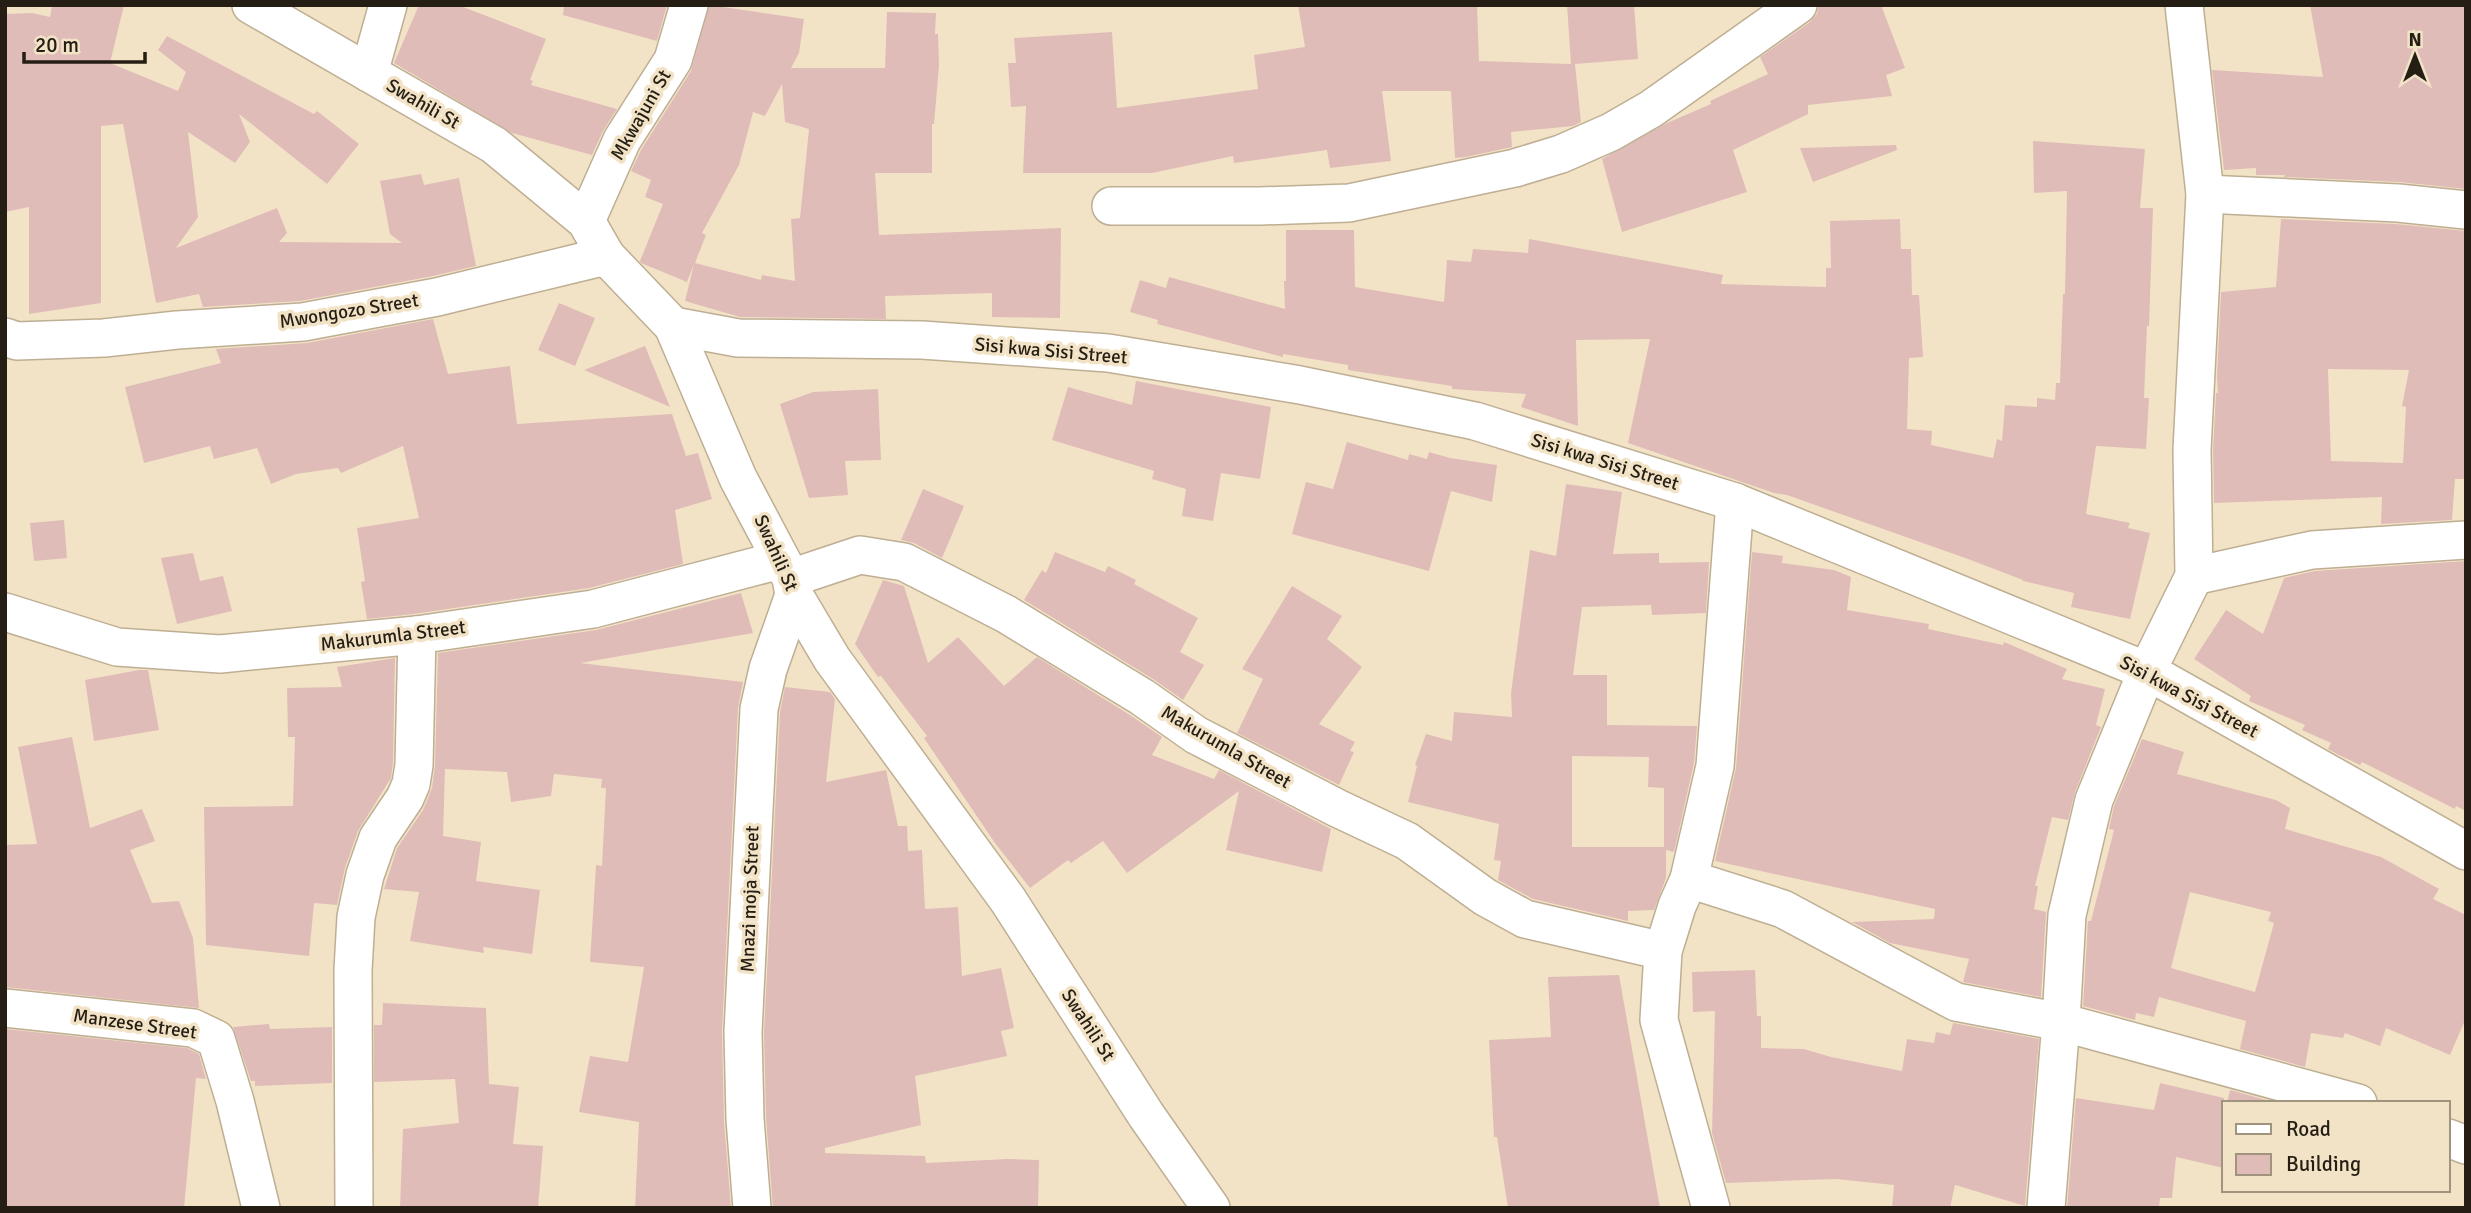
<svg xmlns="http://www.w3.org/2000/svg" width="2471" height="1213" font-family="Signika,sans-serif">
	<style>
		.building { fill: #e0bcb9; fill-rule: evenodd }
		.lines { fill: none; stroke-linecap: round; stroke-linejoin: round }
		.minor-casing { stroke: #beae93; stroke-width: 40 }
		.minor { stroke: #fff; stroke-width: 37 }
		.labels { text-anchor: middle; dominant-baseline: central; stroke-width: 7; stroke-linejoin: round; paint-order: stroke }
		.street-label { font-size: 19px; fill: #241e14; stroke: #f3e3c6 }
	</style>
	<rect width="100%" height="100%" fill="#f3e3c6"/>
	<g class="building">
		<polygon points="52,5 124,5 110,63 178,91 186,72 158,50 167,36 314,114 317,111 359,144 327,184 239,114 250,142 235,163 188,132 198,217 176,248 277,208 287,233 279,242 402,243 390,234 380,181 421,174 424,185 459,178 476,266 433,276 300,301 203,307 199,294 156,303 123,124 101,126 101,303 29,314 29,207 5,212 5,14 32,13 50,17"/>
		<polygon points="419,5 458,5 546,39 530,80 533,81 531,85 617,109 603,131 592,155 512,133 394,63"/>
		<polygon points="564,5 667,5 657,41 563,15"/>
		<path d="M 709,5 L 804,19 L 799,53 L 791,68 L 885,68 L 887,12 L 936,13 L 935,34 L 938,34 L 939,66 L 934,124 L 932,124 L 932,173 L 875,173 L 879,235 L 1061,228 L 1060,318 L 992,317 L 992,293 L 885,296 L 886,319 L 740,317 L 685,301 L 694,264 L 687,282 L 641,263 L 640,261 L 663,204 L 645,197 L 651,180 L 631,171 L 641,150 L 691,71 ZM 782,84 L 785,122 L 809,129 L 800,218 L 791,219 L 795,281 L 762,275 L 761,280 L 695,263 L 706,235 L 702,233 L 739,165 L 753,112 L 765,116 Z"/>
		<polygon points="1298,5 1477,5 1479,61 1571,64 1567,5 1634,5 1638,59 1575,64 1581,122 1573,126 1511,132 1512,147 1466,157 1455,158 1451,91 1382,91 1391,161 1330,168 1327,150 1234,163 1233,156 1152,173 1023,173 1026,106 1011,107 1008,63 1016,63 1014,38 1112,32 1117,108 1258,89 1254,55 1305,47"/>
		<polygon points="1819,5 1881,5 1905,68 1886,75 1892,96 1808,105 1808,114 1733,150 1747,192 1622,232 1602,159 1667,123 1711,104 1710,101 1768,74 1760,57 1810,22 1817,14"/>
		<polygon points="2310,5 2466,5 2466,189 2399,182 2284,177 2285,175 2256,175 2256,168 2224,170 2212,70 2323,77"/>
		<polygon points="2033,141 2145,149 2140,208 2153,208 2149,326 2147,326 2144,398 2149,398 2146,449 2096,446 2086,514 2130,523 2128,528 2150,533 2130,619 2071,607 2074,593 2023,581 2023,580 1968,559 1787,495 1774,493 1628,443 1650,339 1576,340 1578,426 1521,407 1526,394 1452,389 1452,386 1348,370 1348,365 1283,354 1283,357 1157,324 1158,320 1130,312 1140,280 1166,288 1169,277 1285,309 1284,281 1286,281 1286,230 1354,230 1355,287 1444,302 1447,260 1471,262 1473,249 1528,253 1529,239 1723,275 1721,284 1826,287 1826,268 1831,268 1830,221 1900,219 1901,249 1911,249 1912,295 1919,295 1923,357 1909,358 1907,429 1932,431 1931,445 1993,458 1997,439 2002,441 2005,405 2037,407 2037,398 2055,400 2056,383 2060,383 2063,294 2065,294 2067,191 2034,193"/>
		<polygon points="1896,145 1897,150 1813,182 1800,148"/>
		<path d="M 2281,219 L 2396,224 L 2466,231 L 2466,479 L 2455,479 L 2452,520 L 2381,524 L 2382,497 L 2214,503 L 2213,450 L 2216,393 L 2218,393 L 2217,376 L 2221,292 L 2276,287 ZM 2328,369 L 2409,370 L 2402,406 L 2406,407 L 2403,463 L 2331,461 Z"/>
		<polygon points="559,303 595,318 575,366 538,350"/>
		<polygon points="433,319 448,374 510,366 517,424 672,414 686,456 698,453 712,499 675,510 683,564 589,588 414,614 367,619 361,582 365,581 357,528 419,518 403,446 341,473 338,468 296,474 271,484 257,448 214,459 210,446 144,463 125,387 221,363 216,349 307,343"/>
		<polygon points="645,346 670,407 584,370"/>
		<polygon points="1136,381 1271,407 1260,479 1221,473 1213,521 1182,516 1186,489 1152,479 1154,471 1052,440 1068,387 1132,405"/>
		<polygon points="878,389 881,460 845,461 848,495 809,498 780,404 813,392"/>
		<polygon points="1347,442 1408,460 1409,454 1427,459 1429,452 1450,458 1497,465 1492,502 1451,491 1429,571 1292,534 1306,482 1333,489"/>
		<path d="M 1566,484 L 1622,492 L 1613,554 L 1659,553 L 1659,563 L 1709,562 L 1706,613 L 1652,615 L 1651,605 L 1582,607 L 1573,675 L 1607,675 L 1607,725 L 1697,726 L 1694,763 L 1674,852 L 1666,850 L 1666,878 L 1654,910 L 1628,911 L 1628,921 L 1533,899 L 1498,880 L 1501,861 L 1494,860 L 1499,824 L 1408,802 L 1417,766 L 1415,765 L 1426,734 L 1452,741 L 1454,712 L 1512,717 L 1511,693 L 1530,550 L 1556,556 ZM 1572,756 L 1649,757 L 1648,787 L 1664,788 L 1664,847 L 1572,847 Z"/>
		<polygon points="923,489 964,506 942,558 914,543 901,540"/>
		<polygon points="64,520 67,558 34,561 30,523"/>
		<polygon points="1055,552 1105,572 1108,566 1136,580 1134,584 1198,618 1180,652 1204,665 1183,700 1153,679 1024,600 1042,570 1046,573"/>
		<polygon points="1752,552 1783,556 1782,563 1834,570 1851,577 1847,610 1929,624 1928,629 2003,645 2004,642 2067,669 2062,679 2105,689 2096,725 2101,727 2075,792 2068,820 2052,817 2035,886 2038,886 2034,909 2046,912 2041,997 1963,982 1969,959 1890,943 1852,922 1934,919 1935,909 1715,861 1736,768"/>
		<polygon points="193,553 200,581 223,576 232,611 177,624 161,558"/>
		<polygon points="2466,561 2466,811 2456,806 2455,809 2362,762 2360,765 2337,754 2328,749 2331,743 2302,730 2305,725 2249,701 2251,696 2194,659 2226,610 2263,634 2284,578 2315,571"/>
		<polygon points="883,580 904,586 928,663 958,637 1004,686 1037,657 1130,715 1162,737 1152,755 1214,779 1219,770 1331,829 1322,872 1226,850 1239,791 1127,873 1103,841 1071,863 1068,860 1030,888 995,843 924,738 927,736 881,676 878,677 855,644"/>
		<polygon points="1292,586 1342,616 1327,639 1362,667 1319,724 1355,742 1350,751 1354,752 1339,785 1237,733 1263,679 1242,669"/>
		<polygon points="741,593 753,633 580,663 743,682 738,708 722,1031 724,1121 731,1208 635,1208 639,1122 579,1112 590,1056 628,1062 644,967 590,962 596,865 602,866 606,788 601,788 602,779 554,774 551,796 511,802 507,772 445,769 443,836 481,842 476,881 540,890 532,954 483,947 484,953 410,941 419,892 384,889 397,848 423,810 432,788 435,765 438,653 596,630"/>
		<polygon points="395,658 393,763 391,778 358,831 345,868 337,905 314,903 309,956 206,945 204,807 293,806 295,737 288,737 287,688 342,687 337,667"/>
		<polygon points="139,670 148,670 159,730 94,741 85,680"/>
		<polygon points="785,687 830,692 835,699 826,782 886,770 898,826 907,826 908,851 922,850 925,909 958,907 962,976 1001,968 1014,1028 1001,1031 1007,1056 915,1076 921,1125 825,1148 825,1153 925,1156 926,1163 1008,1159 1039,1160 1038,1208 773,1208 766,1118 764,1032 780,712"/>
		<polygon points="72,737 90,828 142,809 155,841 130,850 152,903 179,901 193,938 199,1008 5,987 5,845 37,844 18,747"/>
		<path d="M 2142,739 L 2184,752 L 2177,774 L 2276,800 L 2290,808 L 2285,829 L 2381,857 L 2439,889 L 2433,899 L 2466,915 L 2466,1018 L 2450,1055 L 2386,1028 L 2380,1046 L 2345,1033 L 2343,1038 L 2311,1033 L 2305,1067 L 2240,1049 L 2246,1021 L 2159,997 L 2154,1017 L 2136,1013 L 2135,1020 L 2083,1006 L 2088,921 L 2091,921 L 2114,830 L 2109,829 L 2114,806 ZM 2190,892 L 2271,912 L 2268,921 L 2274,923 L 2255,992 L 2171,968 Z"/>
		<polygon points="1755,970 1757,1016 1761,1016 1761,1048 1804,1049 1831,1057 1902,1071 1907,1039 1934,1043 1936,1032 1950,1035 1953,1023 2039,1039 2025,1206 1955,1185 1950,1208 1892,1208 1894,1185 1836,1179 1726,1183 1712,1133 1715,1011 1693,1012 1692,972"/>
		<polygon points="1619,975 1660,1208 1508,1208 1497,1137 1494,1137 1489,1040 1551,1037 1548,977"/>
		<polygon points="383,1003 486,1008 489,1084 519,1087 513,1144 543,1146 538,1208 400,1208 403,1129 459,1123 455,1079 374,1082 374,1025 382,1025"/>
		<polygon points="269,1024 270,1029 332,1027 332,1083 255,1086 255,1081 251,1081 233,1027"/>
		<polygon points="5,1029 187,1048 199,1054 206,1079 196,1078 184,1208 5,1208"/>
		<polygon points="2160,1083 2224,1098 2224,1168 2176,1157 2172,1198 2160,1198 2159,1208 2067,1208 2076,1098 2154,1110"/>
		<polygon points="2230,1090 2277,1103 2227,1103"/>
	</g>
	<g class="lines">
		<defs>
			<g id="minor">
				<polyline points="251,5 494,145 586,221 606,256 673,326 738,478 791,578 794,595 832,659 1008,900 1146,1115 1211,1208"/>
				<polyline points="369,73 388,5"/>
				<polyline points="2205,194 2398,203 2466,210"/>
				<polyline points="1111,206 1260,206 1349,203 1515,168 1561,154 1611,132 1651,109 1798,5"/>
				<polyline points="586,221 622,140 673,60 689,5"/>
				<polyline points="673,326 738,338 922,340 1108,353 1300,385 1475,421 1735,502 2147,671 2466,851"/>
				<polyline points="5,337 17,341 104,338 177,330 303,322 437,297 606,256"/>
				<polyline points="2194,576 2312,550 2466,540"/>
				<polyline points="791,578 860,555 904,562 1006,614 1142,697 1196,735 1337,808 1407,841 1485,897 1525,919 1663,951"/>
				<polyline points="5,612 117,647 220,654 417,635 593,609 780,560"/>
				<polyline points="1689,879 1783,909 1956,1002 2061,1022 2358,1103"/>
				<polyline points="5,1008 193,1028 216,1039 235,1101 261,1208"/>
				<polyline points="2448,1138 2466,1145"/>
				<polyline points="354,1208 353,970 356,917 365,875 378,838 405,798 411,784 414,765 417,635"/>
				<polyline points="752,1208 745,1119 743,1032 759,709 768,669 794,595"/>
				<polyline points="1711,1208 1659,1020 1663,951 1677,906 1689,879 1715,766 1735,502"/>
				<polyline points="2046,1208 2061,1022 2067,915 2094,800 2147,671 2194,576 2192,450 2205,194 2184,5"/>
			</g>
		</defs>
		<use href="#minor" class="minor-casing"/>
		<use href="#minor" class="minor"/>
	</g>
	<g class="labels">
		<g class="street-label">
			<text transform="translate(423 104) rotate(30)">Swahili St</text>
			<text transform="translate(641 115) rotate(-60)">Mkwajuni St</text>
			<text transform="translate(349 311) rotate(-9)">Mwongozo Street</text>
			<text transform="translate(1051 351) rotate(5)">Sisi kwa Sisi Street</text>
			<text transform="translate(1605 462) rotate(17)">Sisi kwa Sisi Street</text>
			<text transform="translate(776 553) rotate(66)">Swahili St</text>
			<text transform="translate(393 636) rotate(-7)">Makurumla Street</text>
			<text transform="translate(2189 697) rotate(28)">Sisi kwa Sisi Street</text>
			<text transform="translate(1226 747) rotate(30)">Makurumla Street</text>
			<text transform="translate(750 899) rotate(-88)">Mnazi moja Street</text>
			<text transform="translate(135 1024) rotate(8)">Manzese Street</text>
			<text transform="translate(1088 1025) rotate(57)">Swahili St</text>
		</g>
	</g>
	<rect width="2471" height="1213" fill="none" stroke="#241e14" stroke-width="14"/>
	<rect x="2222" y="1101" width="228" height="91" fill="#f3e3c6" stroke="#a0947f" stroke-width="2"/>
	<rect x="2236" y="1124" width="35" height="10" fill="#ffffff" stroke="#a0947f" stroke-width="2"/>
	<text x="2286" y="1136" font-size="21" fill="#241e14">Road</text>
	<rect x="2236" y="1154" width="35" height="21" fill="#e0bcb9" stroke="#a0947f" stroke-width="2"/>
	<text x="2286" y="1171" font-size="21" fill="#241e14">Building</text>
	<g transform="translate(2415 56)" stroke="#f3e3c6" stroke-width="5" paint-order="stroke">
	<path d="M0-5L12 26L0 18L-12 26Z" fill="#241e14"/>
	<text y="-10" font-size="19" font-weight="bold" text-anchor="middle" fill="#241e14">N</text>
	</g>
	<path d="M24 52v10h121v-10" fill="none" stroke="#241e14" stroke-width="3.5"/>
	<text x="35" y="52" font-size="21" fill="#241e14" stroke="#f3e3c6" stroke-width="5" paint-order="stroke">20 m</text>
</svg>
